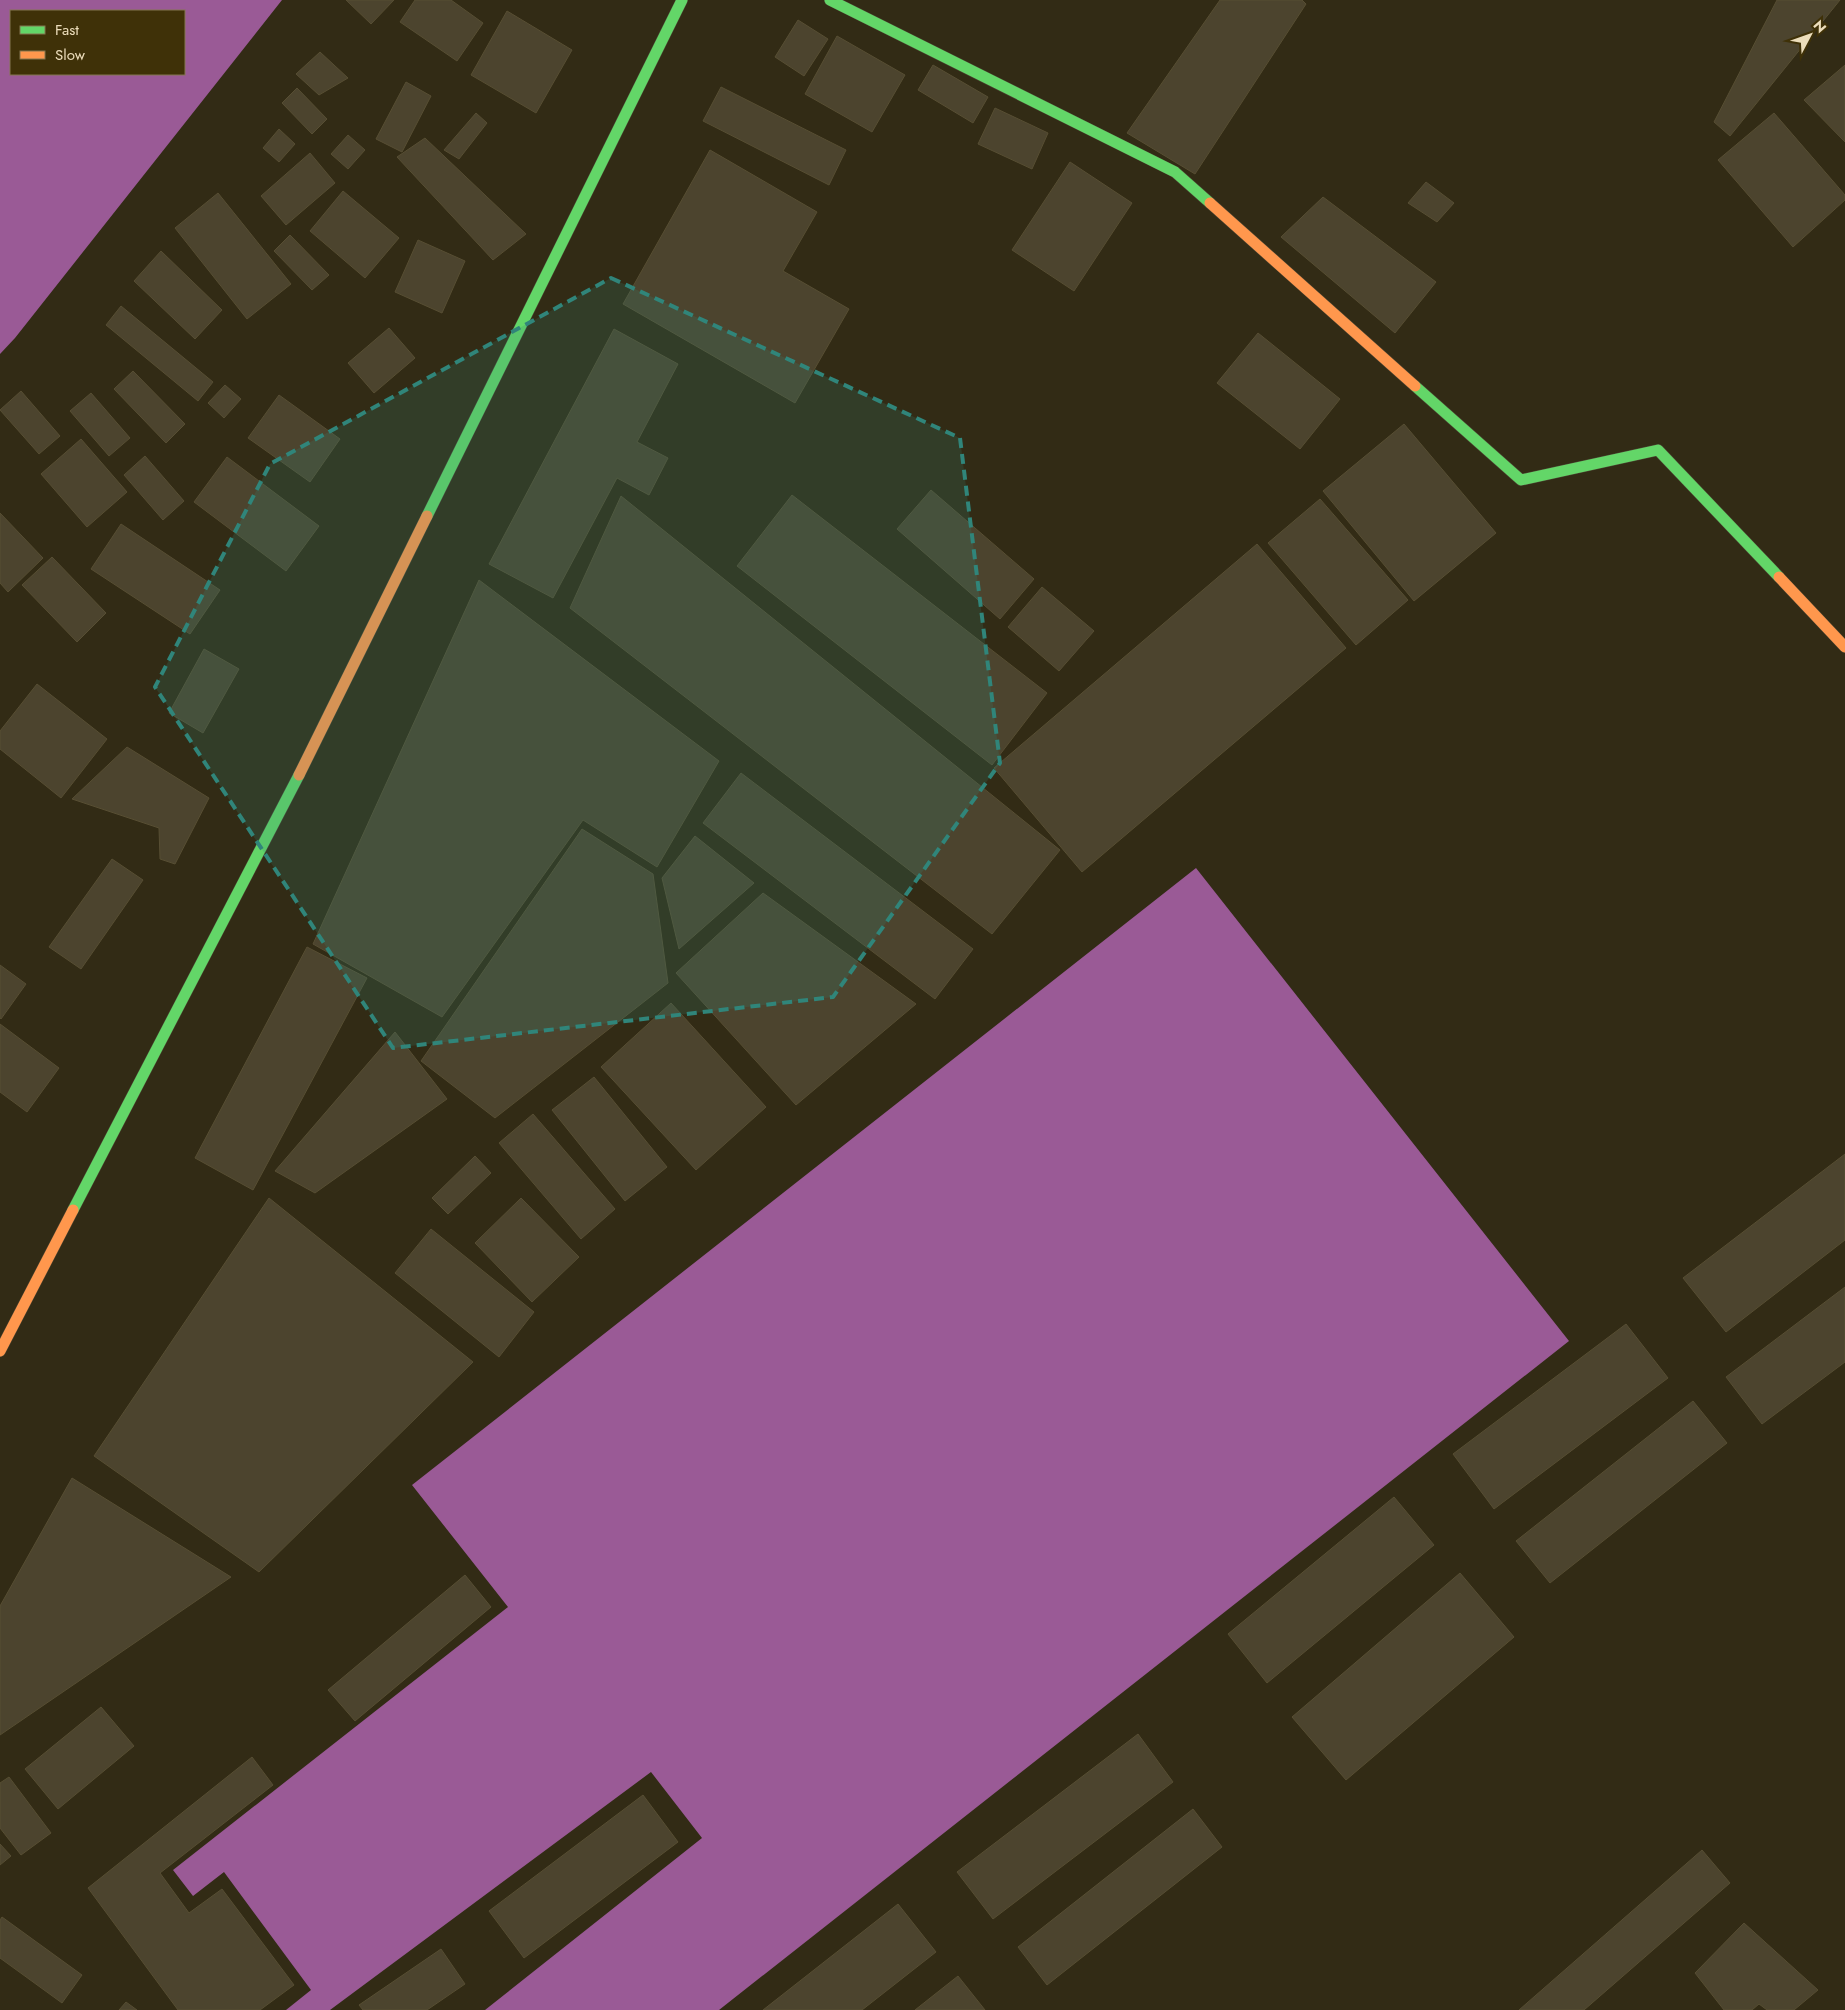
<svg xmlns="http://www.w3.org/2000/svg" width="1845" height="2010" font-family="Jost,sans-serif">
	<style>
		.water { fill: #9a5a96; fill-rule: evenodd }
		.building { fill: #4c442e; stroke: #574e33 }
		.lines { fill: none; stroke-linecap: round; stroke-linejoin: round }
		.fast-casing { stroke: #4c4533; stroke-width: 12 }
		.slow-casing { stroke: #4c4533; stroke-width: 12 }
		.fast { stroke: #63d668; stroke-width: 11 }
		.slow { stroke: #ff974d; stroke-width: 11 }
		.marked { fill: #30857a; fill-opacity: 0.2; stroke: #30857a; stroke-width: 4; stroke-dasharray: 10 6; stroke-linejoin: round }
	</style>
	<rect width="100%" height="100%" fill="#322b15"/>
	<g class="water">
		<path d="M 0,0 L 282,0 L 15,338 L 0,354 ZM 184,11 L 184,74 L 11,74 L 11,11 Z"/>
		<polygon points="1196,868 1569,1341 719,2010 485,2010 702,1838 651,1772 330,2010 286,2010 311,1990 224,1872 193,1896 173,1870 508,1607 412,1485"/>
	</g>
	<g class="building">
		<polygon points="346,0 394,0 371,24"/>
		<polygon points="415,0 451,0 483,23 457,61 400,22"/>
		<polygon points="1220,0 1302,0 1306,4 1195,174 1127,133"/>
		<polygon points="1777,0 1840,0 1730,136 1714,122"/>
		<polygon points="507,11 572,50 536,113 471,75"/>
		<polygon points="798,20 828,39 804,76 775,57"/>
		<polygon points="837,36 905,75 872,132 805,94"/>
		<polygon points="320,52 348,78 319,95 296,74"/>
		<polygon points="933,65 988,97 973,123 918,90"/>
		<polygon points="1845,65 1845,142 1804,100"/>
		<polygon points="406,82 431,96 402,152 376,139"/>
		<polygon points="721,87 846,150 829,185 703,121"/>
		<polygon points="297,88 327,119 312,134 282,103"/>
		<polygon points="995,108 1048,133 1032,169 978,144"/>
		<polygon points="476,113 487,123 459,159 444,150"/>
		<polygon points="1774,113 1845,195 1845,200 1793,247 1718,160"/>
		<polygon points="279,129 295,144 279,162 263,148"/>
		<polygon points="348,135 365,150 348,169 331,154"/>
		<polygon points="425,138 526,234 493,260 397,157"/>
		<polygon points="710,150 817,212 783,271 849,309 795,403 623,304"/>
		<polygon points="310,153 335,183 286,225 261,196"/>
		<polygon points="1070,162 1132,203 1074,291 1012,250"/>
		<polygon points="1426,182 1454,203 1437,222 1408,203"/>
		<polygon points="343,191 399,238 365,278 310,231"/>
		<polygon points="218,193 291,284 247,319 175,228"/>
		<polygon points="1323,197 1436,282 1395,333 1281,237"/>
		<polygon points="290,235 329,275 312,290 274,251"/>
		<polygon points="418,240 465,261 442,313 395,292"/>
		<polygon points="161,251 222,310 195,339 134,281"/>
		<polygon points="121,306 213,382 198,401 106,325"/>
		<polygon points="389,328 415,358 374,393 348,363"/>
		<polygon points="614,329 678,364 637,442 668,458 649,495 617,478 553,598 489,564"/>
		<polygon points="1258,333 1340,399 1300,449 1217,383"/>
		<polygon points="133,371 185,424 166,443 114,389"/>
		<polygon points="225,385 241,399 224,418 208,403"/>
		<polygon points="21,391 60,436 39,454 0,410"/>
		<polygon points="91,393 130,438 109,456 70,411"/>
		<polygon points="279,395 340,439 310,482 248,438"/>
		<polygon points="1404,424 1496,533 1414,601 1323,491"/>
		<polygon points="81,439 127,492 87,527 41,474"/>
		<polygon points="145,456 184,501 163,520 124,475"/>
		<polygon points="227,457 319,526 286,571 194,502"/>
		<polygon points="931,490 1034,579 1000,619 897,529"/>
		<polygon points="792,495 1047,693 992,765 737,566"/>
		<polygon points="621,496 1060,850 992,934 570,608"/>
		<polygon points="1320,499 1408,600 1356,645 1268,543"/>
		<polygon points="0,513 43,558 8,592 0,583"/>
		<polygon points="121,524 220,590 190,634 91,569"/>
		<polygon points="1257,544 1346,648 1082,872 994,768"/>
		<polygon points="52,557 106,613 77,642 22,585"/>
		<polygon points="479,580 719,761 657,867 583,820 442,1017 313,944"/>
		<polygon points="1042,587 1094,631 1059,671 1008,627"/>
		<polygon points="204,649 239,669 203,733 169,713"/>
		<polygon points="37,684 107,739 61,798 0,749 0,731"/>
		<polygon points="127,747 209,798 175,864 160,859 159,828 72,799"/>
		<polygon points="741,773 973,949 935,999 703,823"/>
		<polygon points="582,829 653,874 668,983 495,1118 421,1061"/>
		<polygon points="695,836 754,883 679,949 662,878"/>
		<polygon points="112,859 143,880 81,969 49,947"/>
		<polygon points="763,893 916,1004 796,1105 676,973"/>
		<polygon points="307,947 367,978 253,1190 195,1158"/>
		<polygon points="0,965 26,984 1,1019 0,1018"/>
		<polygon points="671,1003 766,1107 696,1170 601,1067"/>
		<polygon points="0,1024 59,1068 27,1112 0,1092"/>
		<polygon points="395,1032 447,1099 315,1193 275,1171"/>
		<polygon points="594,1077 667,1167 625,1201 552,1110"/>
		<polygon points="533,1114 615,1209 581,1239 499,1143"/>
		<polygon points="1845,1154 1845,1240 1726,1332 1683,1278"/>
		<polygon points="475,1156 491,1173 448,1214 432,1198"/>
		<polygon points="269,1198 473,1362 259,1572 94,1456"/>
		<polygon points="521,1198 579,1257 532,1302 475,1243"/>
		<polygon points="431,1229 534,1312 499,1357 395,1273"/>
		<polygon points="1845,1287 1845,1362 1762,1424 1726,1377"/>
		<polygon points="1626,1324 1668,1378 1494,1509 1453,1454"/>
		<polygon points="1693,1401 1727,1443 1550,1583 1516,1541"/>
		<polygon points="72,1478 231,1577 0,1735 0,1606"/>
		<polygon points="1394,1497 1434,1545 1267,1683 1228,1634"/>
		<polygon points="1460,1573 1514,1637 1346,1780 1292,1717"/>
		<polygon points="465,1575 491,1607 355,1721 328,1690"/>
		<polygon points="101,1707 134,1746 58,1809 25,1769"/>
		<polygon points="1138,1734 1173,1782 993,1919 957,1872"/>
		<polygon points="252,1757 273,1785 160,1873 189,1913 222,1889 294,1985 260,2010 178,2010 88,1888"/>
		<polygon points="9,1777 51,1833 21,1855 0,1828 0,1783"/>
		<polygon points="643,1795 678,1842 524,1958 489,1911"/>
		<polygon points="1193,1809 1222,1847 1047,1985 1018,1947"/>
		<polygon points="0,1844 11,1856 0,1865"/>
		<polygon points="1702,1850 1730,1883 1584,2010 1519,2010"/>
		<polygon points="898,1904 936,1952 862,2010 763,2010"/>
		<polygon points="2,1917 82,1975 62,2003 0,1958 0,1920"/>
		<polygon points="1744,1923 1818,1990 1794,2010 1767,2010 1759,2004 1752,2010 1724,2010 1695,1973"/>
		<polygon points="441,1949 465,1984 427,2010 363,2010 359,2005"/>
		<polygon points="958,1976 985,2010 915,2010"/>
		<polygon points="126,2002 137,2010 119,2010"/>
	</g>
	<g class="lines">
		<defs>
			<g id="fast">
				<polyline points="830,0 1175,172 1210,203"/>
				<polyline points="1415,386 1521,480 1658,450 1779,577"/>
				<polyline points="427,516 682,0"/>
				<polyline points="73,1210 299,775"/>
			</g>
			<g id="slow">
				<polyline points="1210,203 1415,386"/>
				<polyline points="1779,577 1845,647"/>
				<polyline points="299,775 427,516"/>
				<polyline points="0,1351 73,1210"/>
			</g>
		</defs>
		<use href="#fast" class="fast-casing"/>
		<use href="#slow" class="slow-casing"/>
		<use href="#fast" class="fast"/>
		<use href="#slow" class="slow"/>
	</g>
	<path class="marked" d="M 611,278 L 960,438 L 1000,763 L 833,997 L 393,1048 L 155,687 L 270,464 Z"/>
	<rect x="10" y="10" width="175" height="65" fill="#3f3108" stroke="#847650"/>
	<rect x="20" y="26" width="25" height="8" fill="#63d668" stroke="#847650"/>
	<text x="55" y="35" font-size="15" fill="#ecddbb">Fast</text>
	<rect x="20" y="51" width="25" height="8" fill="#ff974d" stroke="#847650"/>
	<text x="55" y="60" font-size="15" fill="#ecddbb">Slow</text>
	<g transform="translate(1810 35) rotate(49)" stroke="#3f3108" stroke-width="4" paint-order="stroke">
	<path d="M0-4L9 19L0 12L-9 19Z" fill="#ecddbb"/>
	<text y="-8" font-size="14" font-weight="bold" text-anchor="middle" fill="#ecddbb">N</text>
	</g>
</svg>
